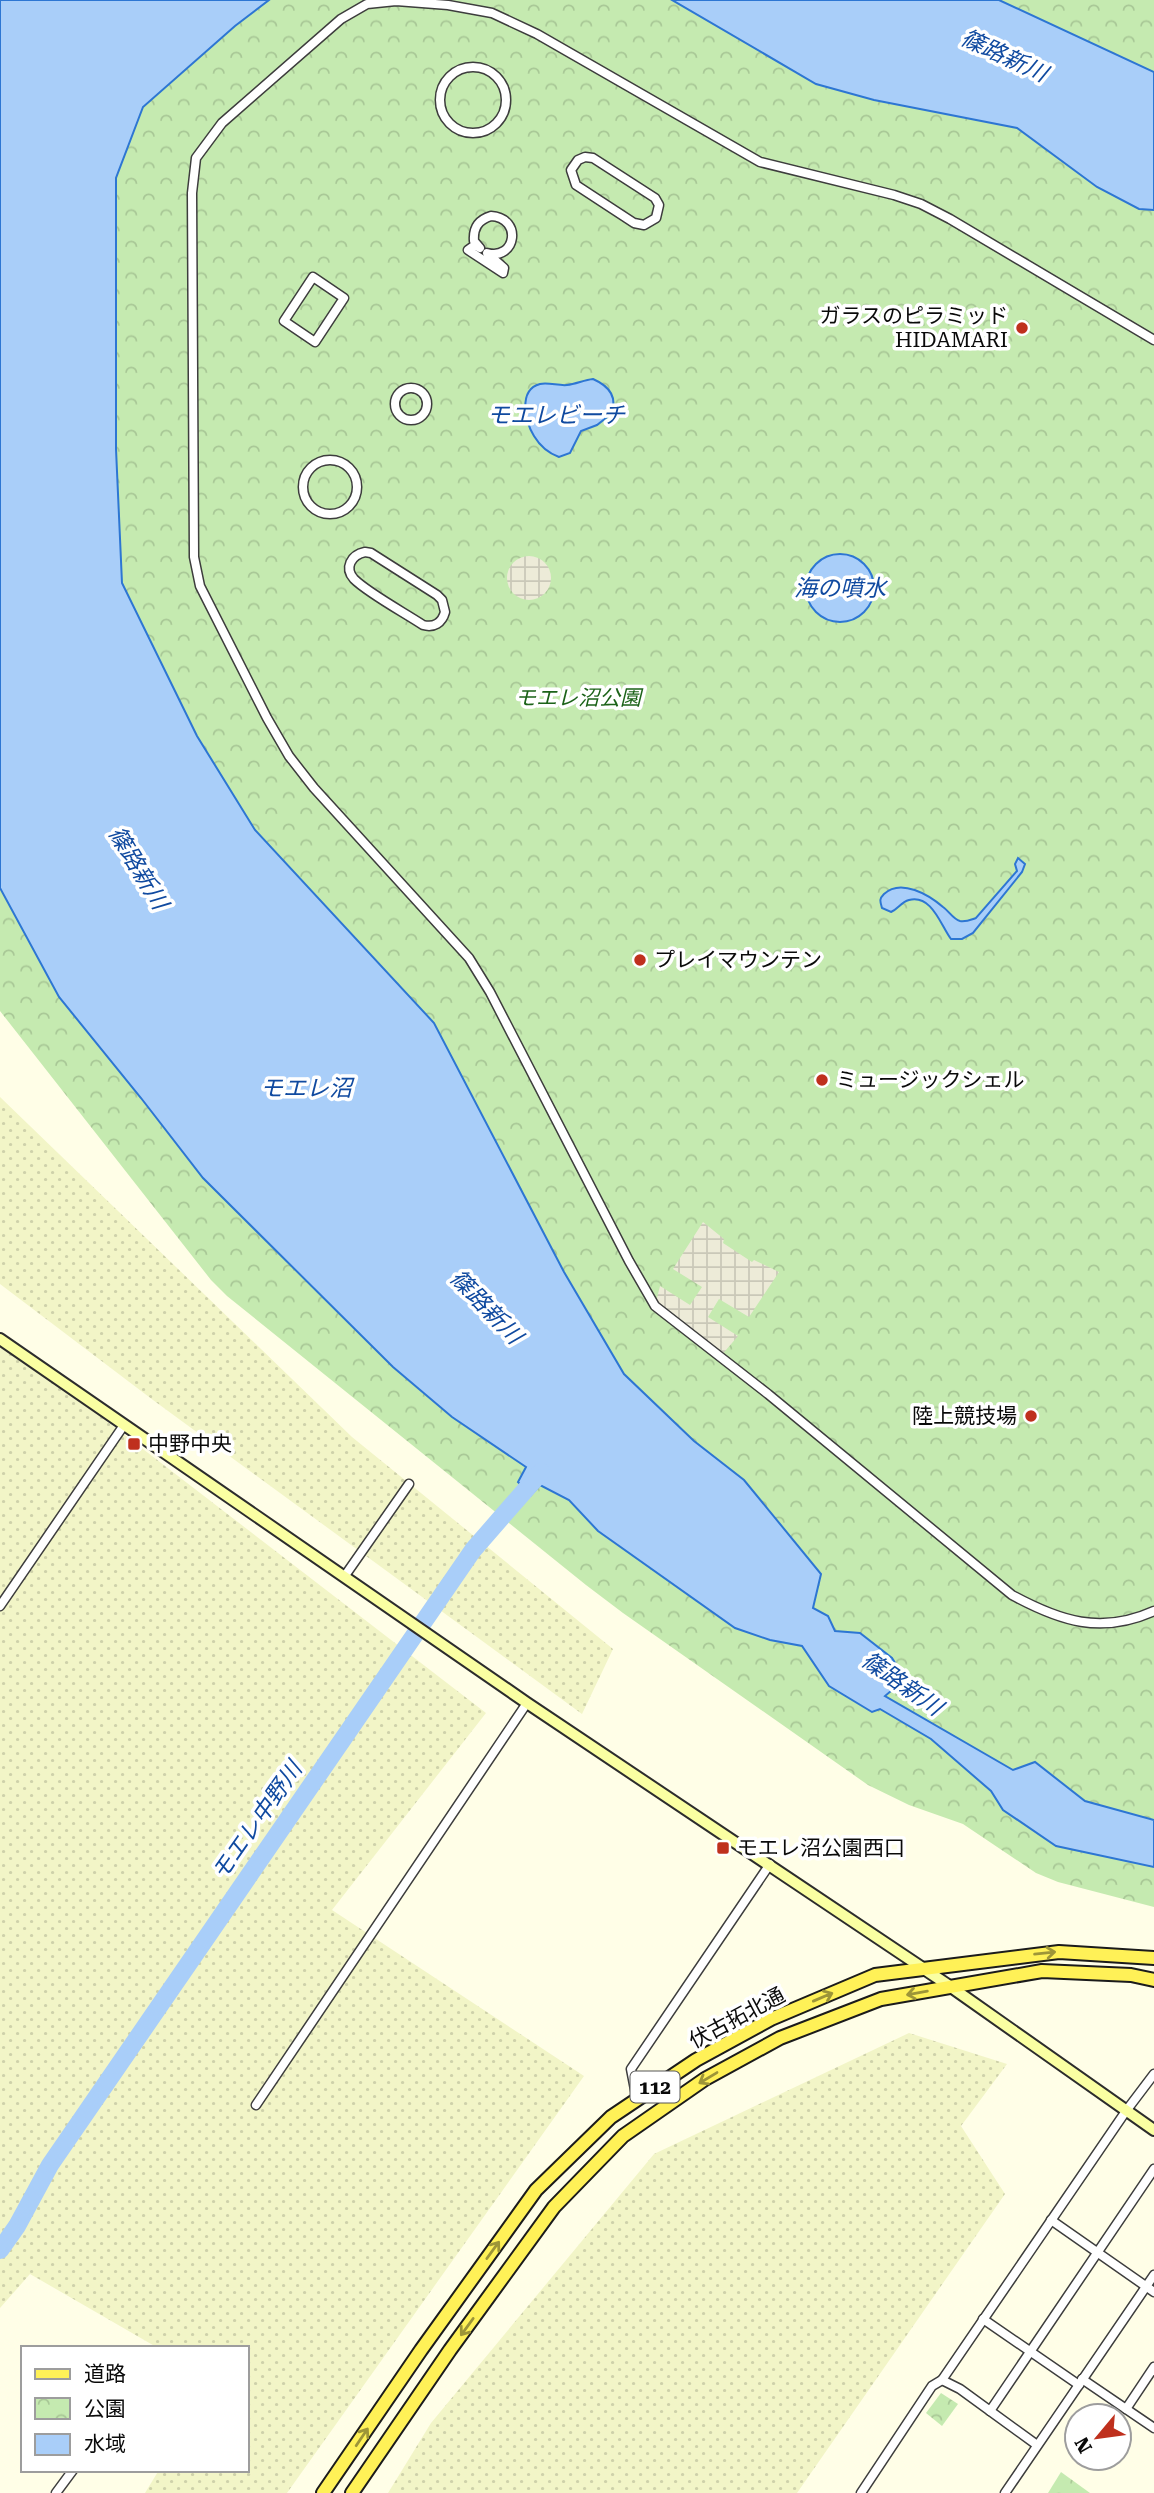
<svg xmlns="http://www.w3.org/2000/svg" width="1154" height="2493" font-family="'Roboto Serif','Noto Sans JP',serif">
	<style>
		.farmland { fill: url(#farmland-dots) }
		.park { fill: url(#park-crowns) }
		.plaza { fill: url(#plaza-grid) }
		.water { fill: #a9cef9; stroke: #2d76d3; stroke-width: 2 }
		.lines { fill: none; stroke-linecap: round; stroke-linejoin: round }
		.river { stroke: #a9cef9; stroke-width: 18 }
		.street-casing { stroke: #3d3d3d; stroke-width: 11 }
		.secondary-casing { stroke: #2c2c2c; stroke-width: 14 }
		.primary-casing { stroke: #1b1b1b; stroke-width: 16 }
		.street { stroke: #fff; stroke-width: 8 }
		.secondary { stroke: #faffa2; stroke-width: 10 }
		.primary { stroke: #fff157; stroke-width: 12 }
		.oneway { stroke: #9d9538 }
		.poi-dot { fill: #bf301d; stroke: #fff; stroke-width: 2.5 }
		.labels { text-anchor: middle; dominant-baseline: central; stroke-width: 7; stroke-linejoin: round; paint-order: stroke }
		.shield { fill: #fff; stroke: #545454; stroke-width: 2 }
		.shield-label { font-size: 19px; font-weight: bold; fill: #0a0a0a }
		.poi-label { font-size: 21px; fill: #0a0a0a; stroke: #fff; text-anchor: start }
		.park-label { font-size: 21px; font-style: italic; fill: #1c6319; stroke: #fff }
		.street-label { font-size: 21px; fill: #0a0a0a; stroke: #fff }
		.water-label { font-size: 23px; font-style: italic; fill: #104aa0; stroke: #fff }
	</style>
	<defs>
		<pattern id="farmland-dots" width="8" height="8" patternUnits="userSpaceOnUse" patternTransform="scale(1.75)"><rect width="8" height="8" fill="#f2f5c7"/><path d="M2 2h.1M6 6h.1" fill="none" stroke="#ced1aa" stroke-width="1.8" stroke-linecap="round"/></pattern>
		<pattern id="park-crowns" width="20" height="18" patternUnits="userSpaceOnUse" patternTransform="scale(1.75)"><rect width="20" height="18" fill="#c5eab0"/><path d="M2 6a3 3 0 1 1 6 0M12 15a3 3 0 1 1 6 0" fill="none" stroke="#a8c796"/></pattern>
		<pattern id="plaza-grid" width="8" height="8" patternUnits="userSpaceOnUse" patternTransform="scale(1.75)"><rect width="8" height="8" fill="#edebd8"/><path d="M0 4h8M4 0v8" fill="none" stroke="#cac8b8"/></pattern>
	</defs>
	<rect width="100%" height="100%" fill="#fffee7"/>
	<g class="farmland">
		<polygon points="0,1097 352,1437 613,1649 582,1714 153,1400 0,1284"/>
		<polygon points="0,1339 486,1713 332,1910 584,2076 287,2493 145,2493 159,2470 247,2470 247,2348 158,2348 30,2274 0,2308"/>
		<polygon points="909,2033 1007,2064 961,2126 1005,2194 797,2493 388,2493 431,2423 654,2154"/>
	</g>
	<g class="park">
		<polygon points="0,0 1154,0 1154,1907 1058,1882 1036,1873 963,1824 909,1805 868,1785 623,1613 586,1585 227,1296 211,1280 0,1011"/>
		<polygon points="941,2393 958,2404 942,2426 926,2413"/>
		<polygon points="1061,2472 1090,2493 1048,2493"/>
	</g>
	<g class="plaza">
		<circle cx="529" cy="578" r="22"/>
		<polygon points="703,1222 724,1239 723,1243 752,1262 754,1260 779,1272 749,1317 719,1299 708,1317 738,1336 720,1357 655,1306 660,1286 690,1305 702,1287 673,1269"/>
	</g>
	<g class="water">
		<polygon points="0,0 269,0 235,26 143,107 116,178 116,449 122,583 197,736 255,830 434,1023 564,1272 624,1374 694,1441 744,1480 821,1574 813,1608 828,1616 835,1631 860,1633 892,1658 905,1679 885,1696 1013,1770 1035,1762 1085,1801 1154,1820 1154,1867 1056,1846 1003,1810 991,1791 931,1739 880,1709 872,1712 829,1686 802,1646 770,1640 735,1628 598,1531 569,1500 540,1485 531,1495 518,1482 526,1467 452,1417 393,1367 203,1178 141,1098 59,997 0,888"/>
		<polygon points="672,0 999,0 1154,72 1154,210 1139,209 1097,187 1017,128 874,100 816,84"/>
		<path d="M 593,379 C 609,386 618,397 611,414 L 597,425 L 581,431 L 570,453 L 559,457 C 548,453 540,446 534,436 C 526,423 517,390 540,384 C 548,382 559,386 567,385 C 576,384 584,380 593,379 Z"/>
		<circle cx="840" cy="588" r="34"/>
		<path d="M 1018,858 L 1025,864 L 1022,872 L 973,933 L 962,939 L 951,939 C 941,926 932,894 909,900 C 901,902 898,909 891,912 L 882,908 C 880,901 879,899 884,894 C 901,878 929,895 943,907 C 949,911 953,919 960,921 C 966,922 970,920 976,918 L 1017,871 L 1015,864 Z"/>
	</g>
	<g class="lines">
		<polyline class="river" points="0,2250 17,2226 50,2165 473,1550 541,1472"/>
		<defs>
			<g id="street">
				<circle cx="473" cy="100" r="33"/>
				<polygon points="585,157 593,158 655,198 659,205 656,218 644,225 634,223 576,185 571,170 578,160"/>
				<path d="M 491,216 C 523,218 516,261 487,253 L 504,268 L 503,273 L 468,250 L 475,245 L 480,248 L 474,241 C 473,228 478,220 491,216 Z"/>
				<polygon points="313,277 344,298 315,342 284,321"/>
				<path d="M 1154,340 L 950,219 L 921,204 L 894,195 L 760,162 L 537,34 L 492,13 L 448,5 L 396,1 L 367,4 L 341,19 L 222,123 L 196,158 L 192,193 L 194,557 L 200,586 L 267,718 L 289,756 L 314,788 L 469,958 L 490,992 L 629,1261 L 655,1306 L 768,1394 L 1012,1595 C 1060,1621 1101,1635 1154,1611"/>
				<circle cx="411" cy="404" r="16"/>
				<circle cx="330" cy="487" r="27"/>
				<path d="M 365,552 L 371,553 L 437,595 L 442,600 L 445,612 C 442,623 434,628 423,625 C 405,613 368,593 354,579 C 344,568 351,555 365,552 Z"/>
				<polyline points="344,1577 409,1484"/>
				<polyline points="0,1606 124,1425"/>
				<polyline points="637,2100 631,2069 770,1864"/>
				<polyline points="256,2105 527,1703"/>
				<polyline points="1051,2220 1154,2292"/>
				<polyline points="983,2319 1079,2385"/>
				<polyline points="1082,2379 1154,2428"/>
				<polyline points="942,2380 1126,2111 1154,2074"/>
				<polyline points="1126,2409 1154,2367"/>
				<polyline points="990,2411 1154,2169"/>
				<polyline points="56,2493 73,2470"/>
				<polyline points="861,2493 932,2386 942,2380 960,2389 1037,2445"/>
				<polyline points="1005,2493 1154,2275"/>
			</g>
			<polyline id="secondary" points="0,1339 527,1703 951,1987 1154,2130"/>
			<g id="primary">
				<polyline points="323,2493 421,2350 536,2190 611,2117 696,2060 771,2019 875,1975 1059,1952 1154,1958"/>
				<polyline points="352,2493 450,2350 554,2207 623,2136 705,2079 780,2038 881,1999 1042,1971 1131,1975 1154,1980"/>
			</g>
		</defs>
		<use href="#street" class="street-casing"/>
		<use href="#secondary" class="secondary-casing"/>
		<use href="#primary" class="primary-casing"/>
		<use href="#street" class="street"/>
		<use href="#secondary" class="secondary"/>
		<use href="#primary" class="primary"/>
	</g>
	<defs><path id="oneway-shaft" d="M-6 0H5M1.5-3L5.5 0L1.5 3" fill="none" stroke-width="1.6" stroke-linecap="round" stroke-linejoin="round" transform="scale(1.75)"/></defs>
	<g class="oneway">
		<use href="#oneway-shaft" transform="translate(1045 1953) rotate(-6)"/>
		<use href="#oneway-shaft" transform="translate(917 1993) rotate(170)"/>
		<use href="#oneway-shaft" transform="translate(823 1997) rotate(-23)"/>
		<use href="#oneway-shaft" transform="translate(708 2078) rotate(149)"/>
		<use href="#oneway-shaft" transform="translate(493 2250) rotate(-54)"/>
		<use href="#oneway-shaft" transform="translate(467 2327) rotate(126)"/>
		<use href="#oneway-shaft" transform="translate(362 2437) rotate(-56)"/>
	</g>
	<g class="poi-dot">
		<circle cx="1022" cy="328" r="7"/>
		<circle cx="640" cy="960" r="7"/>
		<circle cx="822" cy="1080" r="7"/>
		<circle cx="1031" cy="1416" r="7"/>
		<rect x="127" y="1437" width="14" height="14" rx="3.5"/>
		<rect x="716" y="1841" width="14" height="14" rx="3.5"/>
	</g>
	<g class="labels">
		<rect class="shield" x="630.5" y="2071.5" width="49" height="31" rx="5"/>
		<g class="shield-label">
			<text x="655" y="2087">112</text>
		</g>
		<g class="poi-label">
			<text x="1008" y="316" text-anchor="end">ガラスのピラミッド<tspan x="1008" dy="24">HIDAMARI</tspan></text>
			<text x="654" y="960">プレイマウンテン</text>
			<text x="836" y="1080">ミュージックシェル</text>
			<text x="1017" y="1416" text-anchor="end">陸上競技場</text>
			<text x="148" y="1444">中野中央</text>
			<text x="737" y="1848">モエレ沼公園西口</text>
		</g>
		<g class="park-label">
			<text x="578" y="698">モエレ沼公園</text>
		</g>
		<g class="street-label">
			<text transform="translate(737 2018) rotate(-28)">伏古拓北通</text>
		</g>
		<g class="water-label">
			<text transform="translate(1004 56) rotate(25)">篠路新川</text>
			<text x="556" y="415">モエレビーチ</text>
			<text x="840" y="588">海の噴水</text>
			<text transform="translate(138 868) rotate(59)">篠路新川</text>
			<text x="306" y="1088">モエレ沼</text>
			<text transform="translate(486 1307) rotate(46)">篠路新川</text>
			<text transform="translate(902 1684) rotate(35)">篠路新川</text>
			<text transform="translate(257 1821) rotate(-55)">モエレ中野川</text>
		</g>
	</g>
	<rect x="21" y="2346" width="228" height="126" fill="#ffffff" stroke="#9d9d9d" stroke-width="2"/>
	<rect x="35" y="2369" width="35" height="10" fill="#fff157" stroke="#9d9d9d" stroke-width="2"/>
	<text x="84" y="2381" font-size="21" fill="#0a0a0a">道路</text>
	<rect x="35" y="2398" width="35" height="21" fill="url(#park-crowns)" stroke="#9d9d9d" stroke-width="2"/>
	<text x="84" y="2416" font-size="21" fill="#0a0a0a">公園</text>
	<rect x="35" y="2434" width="35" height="21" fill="#a9cef9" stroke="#9d9d9d" stroke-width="2"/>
	<text x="84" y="2451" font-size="21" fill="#0a0a0a">水域</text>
	<g transform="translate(1098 2437) rotate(241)"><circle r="33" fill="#ffffff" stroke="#9d9d9d" stroke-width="2"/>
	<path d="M0-5L12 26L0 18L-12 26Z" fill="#bf301d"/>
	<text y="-10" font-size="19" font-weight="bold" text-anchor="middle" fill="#0a0a0a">N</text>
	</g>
</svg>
